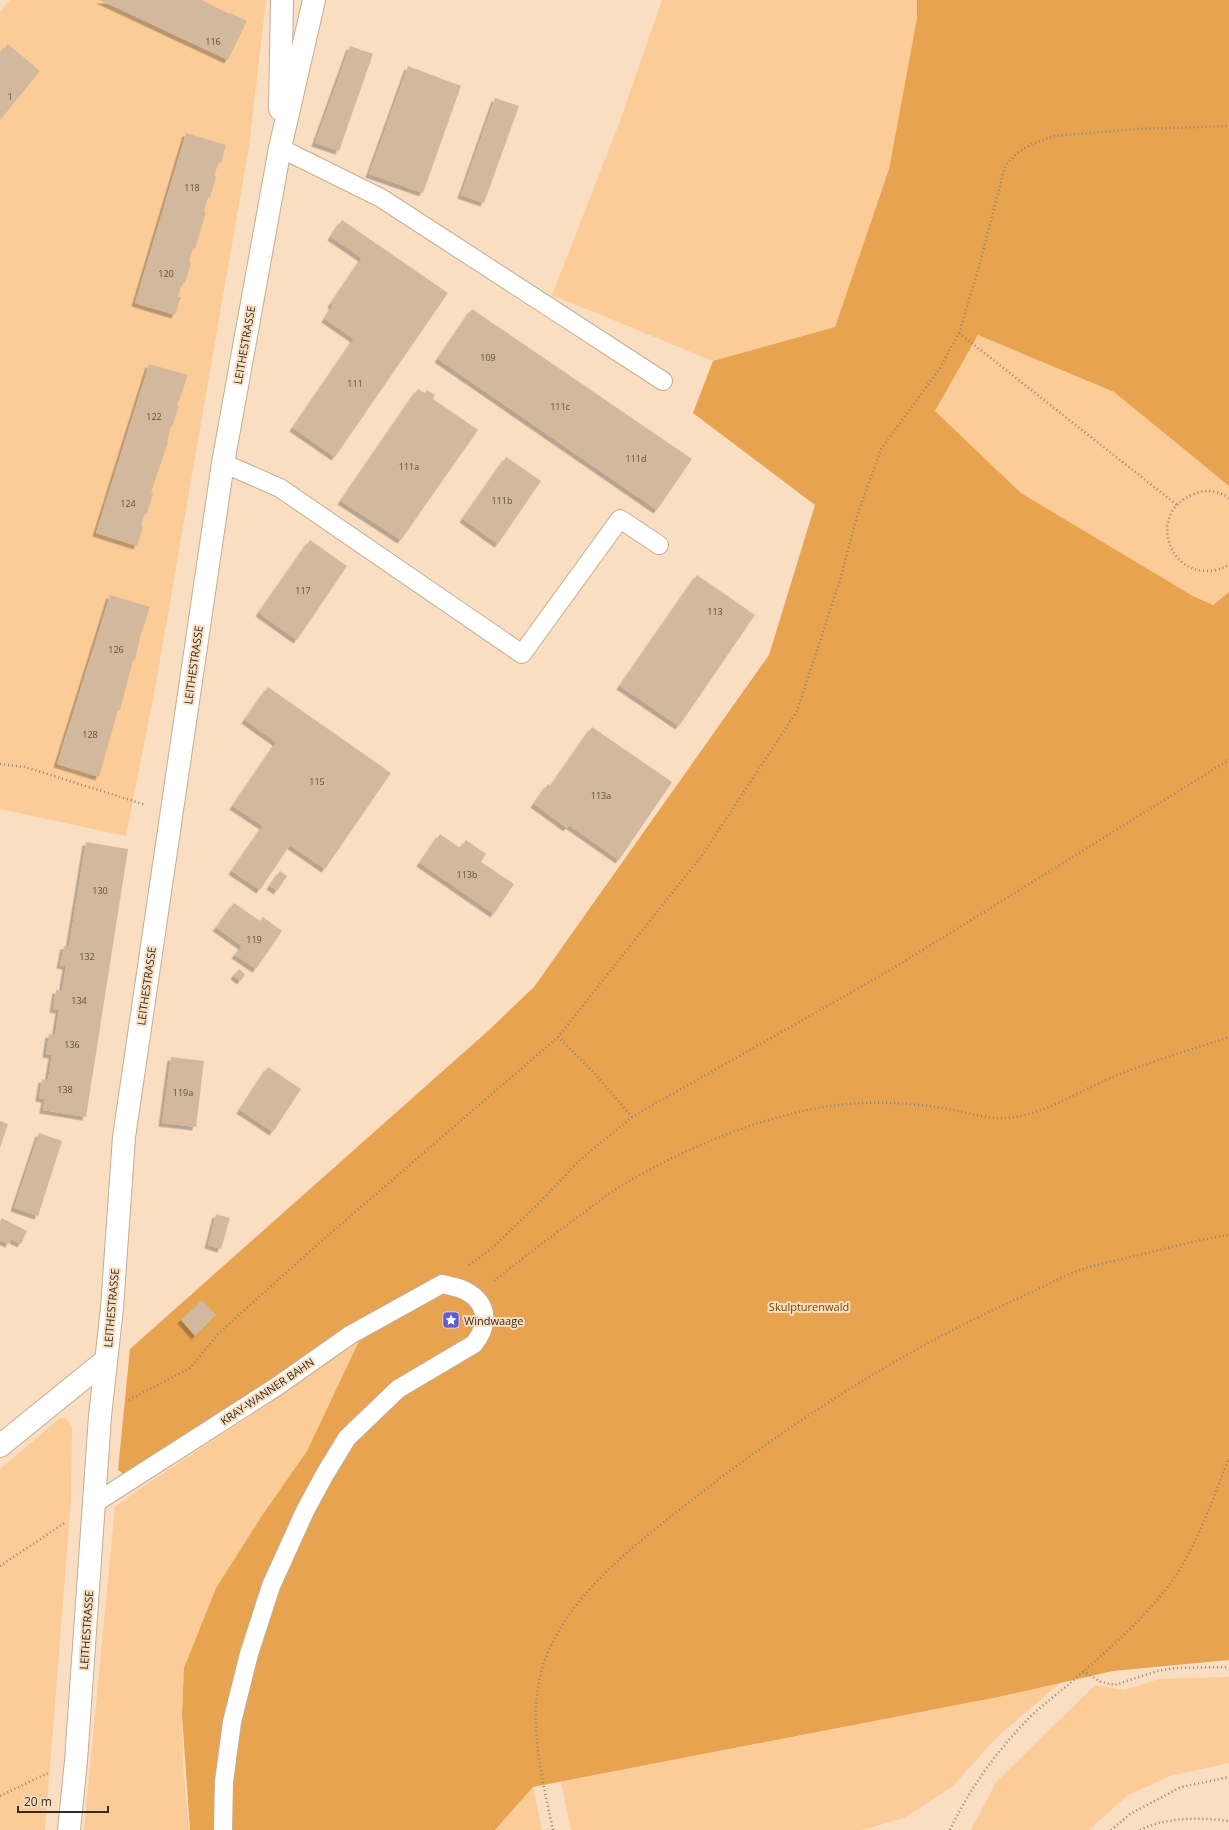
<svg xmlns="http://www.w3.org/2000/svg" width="1229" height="1830" font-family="'Open Sans',sans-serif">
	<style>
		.green { fill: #fbcb98 }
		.forest { fill: #e7a350 }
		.building { fill: #d2b99d; filter: url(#shadow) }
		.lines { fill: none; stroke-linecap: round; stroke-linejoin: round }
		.service-casing { stroke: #c6ac91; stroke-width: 20 }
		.minor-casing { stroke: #c6ac91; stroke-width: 24 }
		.path { stroke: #95836f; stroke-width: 2.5; stroke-dasharray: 1 3; stroke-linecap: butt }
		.service { stroke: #fff; stroke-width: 18 }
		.minor { stroke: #fff; stroke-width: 22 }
		.labels { text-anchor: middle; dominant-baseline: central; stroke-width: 4; stroke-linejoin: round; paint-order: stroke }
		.number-label { font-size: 9px; fill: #5d4f40 }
		.street-label { font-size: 11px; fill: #362c21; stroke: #f9dec1 }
		.park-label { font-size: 11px; fill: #714400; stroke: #f9dec1 }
		.poi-label { font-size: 11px; fill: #362c21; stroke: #f9dec1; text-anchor: start }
	</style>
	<defs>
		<filter id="shadow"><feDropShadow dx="-3.5" dy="3.5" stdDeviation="0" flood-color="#0004"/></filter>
	</defs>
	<rect width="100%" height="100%" fill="#f9dec1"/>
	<g class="green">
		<polygon points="10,0 266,0 249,146 156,683 126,836 0,809 0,12"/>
		<polygon points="662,0 917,0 917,18 889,169 835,327 713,361 552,295 620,121"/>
		<polygon points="978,335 1114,392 1229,486 1229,592 1213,605 1193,596 1021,493 935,411"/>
		<polygon points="359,1341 307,1451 261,1517 216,1588 184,1668 182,1713 183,1764 189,1830 84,1830 115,1507 144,1486 280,1396"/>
		<polygon points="66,1418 72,1427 71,1500 45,1830 0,1830 0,1469 59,1419"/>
		<polygon points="1229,1677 1229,1763 1170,1776 1128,1795 1089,1830 971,1830 996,1782 1095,1685 1124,1690 1159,1679"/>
		<polygon points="1061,1682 995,1739 953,1786 904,1818 862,1830 571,1830 561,1782 998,1697"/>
		<polygon points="533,1787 542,1830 495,1830"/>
	</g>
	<polygon class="forest" points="917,0 1229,0 1229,486 1114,392 978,335 935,411 1021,493 1193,596 1213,605 1229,592 1229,1660 1113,1671 998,1697 533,1787 495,1830 190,1830 182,1715 184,1668 216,1588 261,1517 307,1451 359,1341 355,1327 131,1479 118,1470 130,1349 489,1030 534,987 769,655 815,505 693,413 713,361 835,327 889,169 917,18"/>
	<g class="building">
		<polygon points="100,0 202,0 229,14 230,13 247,21 228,60"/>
		<polygon points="8,44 40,71 0,120 0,54"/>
		<polygon points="350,46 373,54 339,151 315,143"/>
		<polygon points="408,66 461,86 423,193 369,174"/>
		<polygon points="495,98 519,106 484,203 461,195"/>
		<polygon points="186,133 226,145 221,163 219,162 214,176 216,177 210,198 208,197 204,212 206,212 195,249 193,248 189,262 191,263 185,283 182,283 178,297 181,297 175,315 135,303"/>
		<polygon points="342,220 448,293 335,457 293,428 354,339 325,319 333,306 331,304 362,258 331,237"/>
		<polygon points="472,309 692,459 657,510 438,359"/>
		<polygon points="149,364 188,375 177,406 179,406 172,427 171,426 167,442 168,442 151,492 153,493 147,514 145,513 141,526 143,527 137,546 96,533"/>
		<polygon points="418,389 425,393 427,390 435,395 433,399 478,430 401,540 341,501"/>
		<polygon points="506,457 541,481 498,544 463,519"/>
		<polygon points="310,540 347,566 297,640 259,613"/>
		<polygon points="697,575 755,615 679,726 620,686"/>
		<polygon points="110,595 150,607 140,637 135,660 133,660 120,710 118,710 99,777 57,764"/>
		<polygon points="268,687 391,773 325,869 290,845 260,890 232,871 263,826 233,806 276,743 276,742 245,720"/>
		<polygon points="592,727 672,782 619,860 569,825 567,828 534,804 548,784 551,786"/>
		<polygon points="440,834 460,848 466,840 486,854 481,862 514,884 494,914 420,863"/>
		<polygon points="86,842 128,849 86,1117 43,1110 45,1099 39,1098 42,1079 48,1080 52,1055 46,1054 49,1034 55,1035 59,1010 53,1009 56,990 62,991 66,966 60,965 64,946 69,946"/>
		<polygon points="280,871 287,876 277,891 270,886"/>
		<polygon points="234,903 260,921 263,917 282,931 256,969 235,955 242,946 214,926 217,927"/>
		<polygon points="239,969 245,974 241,981 234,976"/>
		<polygon points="171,1057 204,1061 196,1127 162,1123"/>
		<polygon points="268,1067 301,1089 273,1132 240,1110"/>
		<polygon points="0,1121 8,1124 0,1148"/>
		<polygon points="39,1133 62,1141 38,1216 14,1208"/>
		<polygon points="216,1214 230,1218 221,1249 208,1245"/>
		<polygon points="2,1218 27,1231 21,1244 11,1239 9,1244 0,1240 0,1221"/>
		<polygon points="202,1300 216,1315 195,1336 181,1320"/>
	</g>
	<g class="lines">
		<defs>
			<g id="service">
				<polyline points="280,148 381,198 663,381"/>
				<polyline points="223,463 280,488 522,654 620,519 659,545"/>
				<path d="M 95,1503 L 276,1387 L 350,1335 L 442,1284 C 450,1286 459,1287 466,1291 C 489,1304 489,1325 474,1344 L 398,1389 L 347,1438 L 325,1474 L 305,1511 L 271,1586 L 249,1654 L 232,1722 L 224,1782 L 223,1830"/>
			</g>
			<g id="minor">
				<polyline points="280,109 282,0"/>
				<polyline points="0,1446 106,1360"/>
				<polyline points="69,1830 76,1761 100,1416 112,1308 124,1137 223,463 280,148 314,0"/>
			</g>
		</defs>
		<use href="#service" class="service-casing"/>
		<use href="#minor" class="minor-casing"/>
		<g class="path">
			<polyline points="959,333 1177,505"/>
			<path d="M 1229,498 C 1219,491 1205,489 1194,494 C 1141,514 1174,593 1229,565"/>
			<polyline points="0,764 25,767 146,805"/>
			<polyline points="558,1037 596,1075 632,1117"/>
			<polyline points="469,1265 491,1249 544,1198 580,1160 632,1117 887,972 1229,760"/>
			<path d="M 494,1281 C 525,1256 557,1232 590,1208 C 601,1200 613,1190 626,1183 C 692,1144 786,1105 864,1103 C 892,1102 920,1104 948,1109 C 969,1113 993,1121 1015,1117 C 1046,1113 1085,1088 1115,1076 C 1152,1061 1191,1050 1229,1037"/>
			<polyline points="129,1400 190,1368 218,1334 318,1244 558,1037 703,854 797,711 840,580 857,516 881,449 938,371 959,333 977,274 1005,166 1017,153 1030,145 1054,136 1136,129 1229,126"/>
			<polyline points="0,1566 66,1522"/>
			<polyline points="1083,1671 1101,1682 1115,1685 1157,1671 1175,1668 1229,1667"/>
			<polyline points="0,1796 48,1773"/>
			<path d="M 553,1830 C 541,1773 524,1709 548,1652 C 574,1592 632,1547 683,1507 C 790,1422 907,1347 1032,1292 C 1049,1284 1065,1275 1083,1269 C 1098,1264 1115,1261 1131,1257 C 1164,1249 1196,1240 1229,1235"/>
			<path d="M 950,1830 C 969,1789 997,1751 1028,1719 C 1041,1706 1056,1695 1069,1684 C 1103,1654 1139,1624 1166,1589 C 1196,1550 1211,1503 1229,1458"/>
			<polyline points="1111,1830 1130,1814 1181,1787 1229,1777"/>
			<path d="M 1140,1830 C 1166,1817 1200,1817 1229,1821"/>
		</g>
		<use href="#service" class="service"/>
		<use href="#minor" class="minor"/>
	</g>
	<defs>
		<symbol id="sight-square" viewBox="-11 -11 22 22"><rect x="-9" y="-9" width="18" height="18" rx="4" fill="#5f5ed6" stroke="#f9dec1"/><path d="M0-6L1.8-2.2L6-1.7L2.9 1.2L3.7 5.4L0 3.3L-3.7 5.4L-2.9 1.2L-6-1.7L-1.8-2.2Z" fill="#fff"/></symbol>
	</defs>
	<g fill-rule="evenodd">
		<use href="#sight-square" x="441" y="1310" width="20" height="20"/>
	</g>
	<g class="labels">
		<g class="number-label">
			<text x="213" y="41">116</text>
			<text x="10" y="96">1</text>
			<text x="192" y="187">118</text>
			<text x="166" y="273">120</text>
			<text x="488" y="357">109</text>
			<text x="355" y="383">111</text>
			<text x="560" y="406">111c</text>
			<text x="154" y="416">122</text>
			<text x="636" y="458">111d</text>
			<text x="409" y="466">111a</text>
			<text x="502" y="500">111b</text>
			<text x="128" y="503">124</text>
			<text x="303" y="590">117</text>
			<text x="715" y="611">113</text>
			<text x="116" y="649">126</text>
			<text x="90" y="734">128</text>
			<text x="317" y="781">115</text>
			<text x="601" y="795">113a</text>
			<text x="467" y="874">113b</text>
			<text x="100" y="890">130</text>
			<text x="254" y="939">119</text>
			<text x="87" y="956">132</text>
			<text x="79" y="1000">134</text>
			<text x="72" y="1044">136</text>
			<text x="65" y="1089">138</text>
			<text x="183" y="1092">119a</text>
		</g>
		<g class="street-label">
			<text transform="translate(244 345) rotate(-80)">LEITHESTRASSE</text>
			<text transform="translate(193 665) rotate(-82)">LEITHESTRASSE</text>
			<text transform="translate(146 986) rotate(-82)">LEITHESTRASSE</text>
			<text transform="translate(111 1308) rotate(-85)">LEITHESTRASSE</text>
			<text transform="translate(267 1391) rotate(-34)">KRAY-WANNER BAHN</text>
			<text transform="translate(86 1630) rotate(-86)">LEITHESTRASSE</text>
		</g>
		<g class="park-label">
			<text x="809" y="1306">Skulpturenwald</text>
		</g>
		<g class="poi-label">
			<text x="464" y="1320">Windwaage</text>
		</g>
	</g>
	<path d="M18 1806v6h90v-6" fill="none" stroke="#362c21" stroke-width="2"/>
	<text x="24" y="1806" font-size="12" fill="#362c21" stroke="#f9dec1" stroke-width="3" paint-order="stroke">20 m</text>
</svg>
